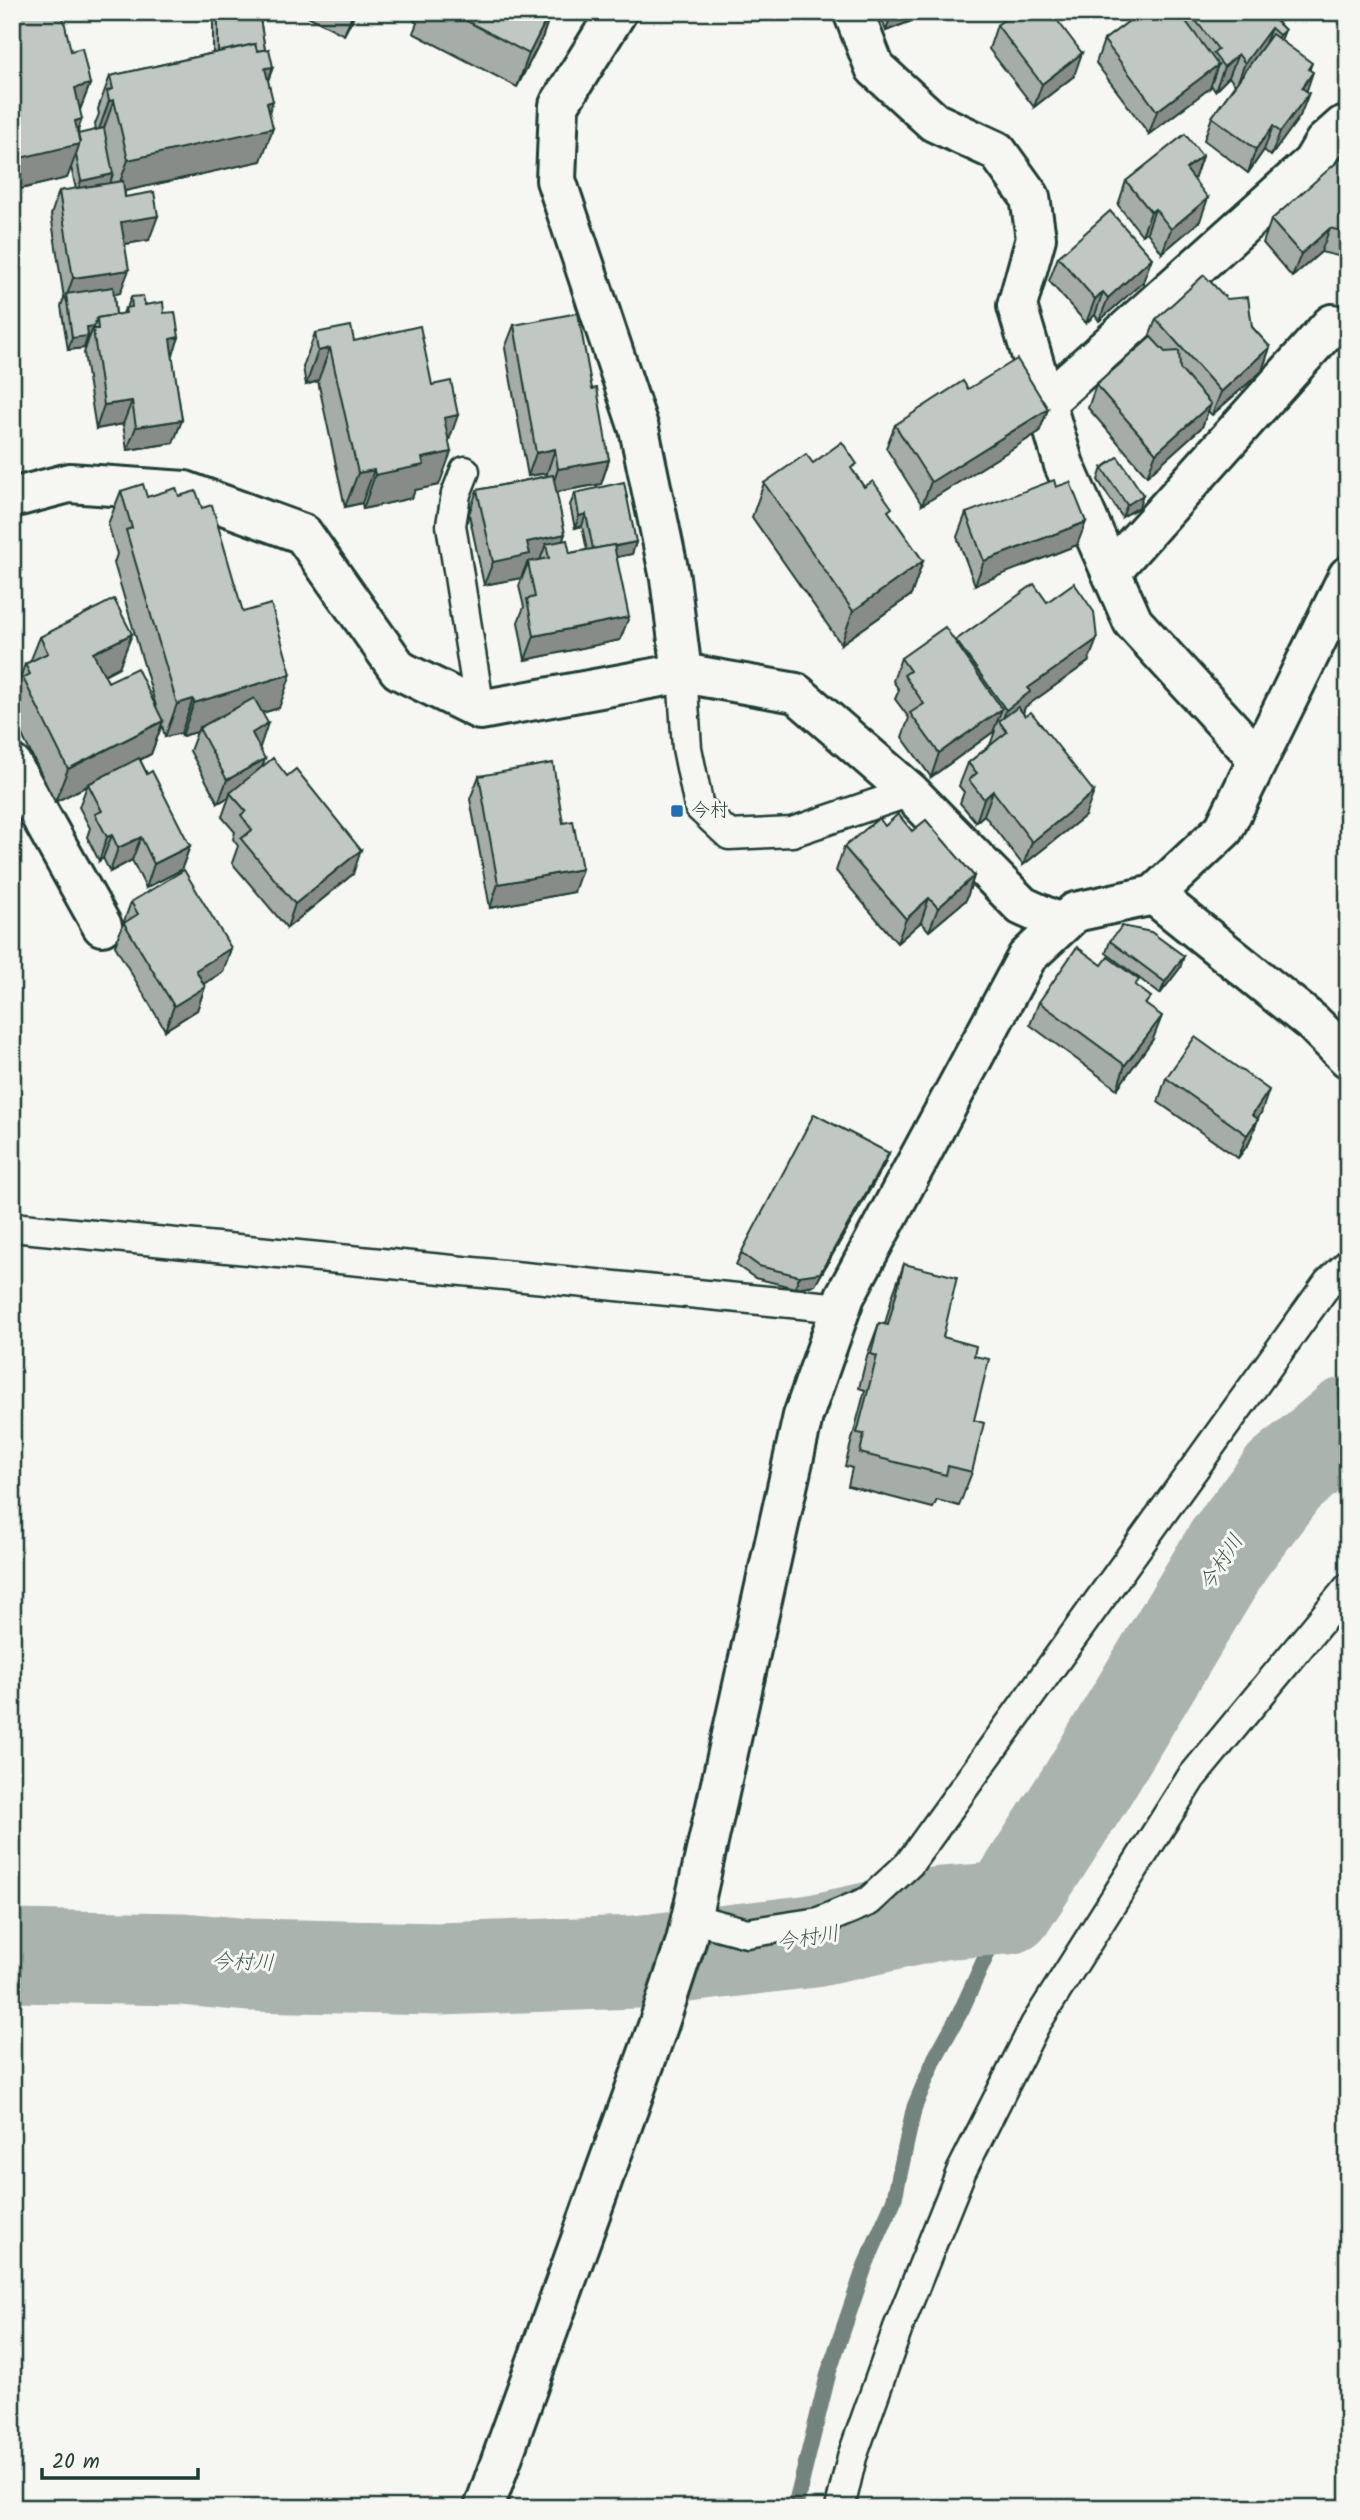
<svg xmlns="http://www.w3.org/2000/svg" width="1360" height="2520" font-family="Kalam,'Klee One',sans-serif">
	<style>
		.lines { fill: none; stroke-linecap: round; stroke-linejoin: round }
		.stream { stroke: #72847d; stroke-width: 16 }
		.river { stroke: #aab3ae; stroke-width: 93 }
		.service-casing { stroke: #1f3d34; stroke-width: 33 }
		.minor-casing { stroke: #1f3d34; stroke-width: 44 }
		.tertiary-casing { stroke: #1f3d34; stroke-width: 44 }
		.service { stroke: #f6f6f2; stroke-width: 28 }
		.minor { stroke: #f6f6f2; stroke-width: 38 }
		.tertiary { stroke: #f6f6f2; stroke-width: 38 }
		.wall { fill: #a6aca8; stroke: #1f3d34; stroke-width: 2 }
		.shaded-wall { fill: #878c88; stroke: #1f3d34; stroke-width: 2 }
		.building { fill: #c1c8c3; stroke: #1f3d34; stroke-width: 2 }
		.poi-dot { fill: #1f6fb2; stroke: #f6f6f2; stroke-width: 2.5 }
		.labels { text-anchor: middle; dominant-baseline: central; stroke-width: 6; stroke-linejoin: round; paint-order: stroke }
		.poi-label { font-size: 19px; fill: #1f3d34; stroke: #f6f6f2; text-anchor: start }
		.water-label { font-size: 21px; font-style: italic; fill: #425a52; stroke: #f6f6f2 }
	</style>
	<rect width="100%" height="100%" fill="#f6f6f2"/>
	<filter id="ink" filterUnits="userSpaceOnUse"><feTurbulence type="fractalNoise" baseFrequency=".0143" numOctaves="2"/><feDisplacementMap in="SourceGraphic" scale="14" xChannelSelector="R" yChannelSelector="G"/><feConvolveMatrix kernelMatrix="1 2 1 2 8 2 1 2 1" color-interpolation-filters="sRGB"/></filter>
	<g filter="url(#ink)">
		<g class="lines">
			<polyline class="stream" points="795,2508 829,2371 865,2266 894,2200 914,2108 935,2058 961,2011 1008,1908"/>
			<polyline class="river" points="12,1956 183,1959 249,1965 439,1969 636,1962 813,1941 941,1913 1008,1908 1086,1787 1230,1548 1284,1477 1348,1423"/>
			<defs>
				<g id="service">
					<polyline points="465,471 456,494 451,525 480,710"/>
					<polyline points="682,673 687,748 699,807 729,835 792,832 910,792"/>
					<polyline points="12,1227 841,1308"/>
					<polyline points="691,1918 747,1933 819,1922 869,1901 909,1864 1328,1283 1348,1264"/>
					<polyline points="840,2508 852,2457 898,2328 961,2172 1035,2025 1191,1778 1348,1588"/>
				</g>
				<g id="minor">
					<polyline points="617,12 559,105 556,180 639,429 670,578 682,673"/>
					<polyline points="853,12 875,68 934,122 997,151 1030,197 1036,238 1017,306 1064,465 1133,622 1258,759"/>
					<polyline points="1046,402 1312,163 1324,143 1343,126"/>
					<polyline points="12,498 69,483 185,491 303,534 399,670 480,710 682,673 796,693 910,792 1022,906 1062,924"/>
					<polyline points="1111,571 1332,324"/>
					<polyline points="12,765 102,926"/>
					<polyline points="1154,895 1313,1023 1348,1058"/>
				</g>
				<polyline id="tertiary" points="484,2508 658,2026 686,1941 803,1416 845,1296 1027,957 1075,912 1154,895 1224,829 1348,576"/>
			</defs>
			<use href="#service" class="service-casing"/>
			<use href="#minor" class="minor-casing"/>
			<use href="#tertiary" class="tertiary-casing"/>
			<use href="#service" class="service"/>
			<use href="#minor" class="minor"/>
			<use href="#tertiary" class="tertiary"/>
		</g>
		<g class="wall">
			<polygon points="12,12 71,51 90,84 80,110 78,135 96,130 95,124 99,114 98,109 110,76 213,53 213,16 215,12 259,12 265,50 273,67 268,80 269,113 261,161 125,191 125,197 149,240 125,244 120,293 114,294 116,315 123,314 125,308 127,308 131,297 164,313 179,337 172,356 182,420 173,443 127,450 123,424 96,429 84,353 89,338 87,338 84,348 68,350 61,306 64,298 51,215 59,191 76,189 71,167 67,178 12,191"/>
			<polygon points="300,12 356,12 344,35"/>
			<polygon points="418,12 551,12 542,38 517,87 413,33 417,23 414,21"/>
			<polygon points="879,12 934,12 886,31"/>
			<polygon points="1141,12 1282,12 1278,23 1285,30 1281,40 1310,70 1306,91 1300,116 1271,156 1264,150 1248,173 1204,140 1212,117 1235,85 1229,77 1215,91 1211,85 1210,88 1149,134 1096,63 1104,40"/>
			<polygon points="997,25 1074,76 1034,107 989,49"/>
			<polygon points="1348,152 1348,250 1342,257 1321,252 1292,277 1263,243 1271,220 1346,156"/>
			<polygon points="1202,156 1194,179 1200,221 1162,253 1147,232 1142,235 1118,205 1126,181"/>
			<polygon points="1058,257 1143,282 1099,321 1095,315 1086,323 1049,281"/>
			<polygon points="1156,319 1252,327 1270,347 1262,371 1212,415 1208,411 1202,427 1147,476 1088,408 1096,385 1148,340"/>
			<polygon points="514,325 592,389 609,460 601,484 556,492 565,534 562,541 570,553 587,550 582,526 575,528 570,505 575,493 636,542 632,554 617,557 620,640 525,660 518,622 524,607 519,586 528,563 527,563 521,578 484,585 469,514 477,490 547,476 547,473 528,476 505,348"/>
			<polygon points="315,333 354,341 432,385 449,441 439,485 415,490 412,498 363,509 362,503 345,507 318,381 306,385 303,367"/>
			<polygon points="968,389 1048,409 1039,432 922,505 886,448 895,425"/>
			<polygon points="813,463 854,472 864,487 890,514 923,561 911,595 841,644 752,517 764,483"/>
			<polygon points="1102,468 1139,507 1122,517 1098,480"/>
			<polygon points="121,491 147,497 179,496 202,508 243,612 279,708 262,713 259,747 262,767 353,874 287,928 232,863 238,846 233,839 235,832 222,817 229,797 218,803 190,751 197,732 182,736 181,733 165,737 162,725 151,754 140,760 147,774 190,846 181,870 146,888 132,860 110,872 103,858 99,861 87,837 90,828 79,807 87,786 55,802 12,715 12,706 14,701 13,698 25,664 30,662 40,637 132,634 119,667 104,675 108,682 156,706 114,563 117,554 108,524"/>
			<polygon points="966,513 1077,545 975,585 957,537"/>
			<polygon points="956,640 1088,662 1025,707 1023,713 1085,816 1023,865 984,815 976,822 960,803 964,792 959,786 968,763 990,745 995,731 994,730 993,732 931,777 902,737 909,718 895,699 899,690 893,681 901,658 955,641"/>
			<polygon points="479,776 574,892 490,908 470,799"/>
			<polygon points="885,826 912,831 974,876 966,900 929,931 921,922 897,943 836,871 844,847"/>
			<polygon points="131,902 231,948 223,972 203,984 205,987 197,1010 165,1030 115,946"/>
			<polygon points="1110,941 1180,968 1160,994 1106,953"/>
			<polygon points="1102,965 1137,986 1147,1006 1153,1039 1117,1089 1030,1025 1039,1002"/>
			<polygon points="1166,1078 1261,1113 1257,1119 1258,1119 1249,1143 1238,1158 1158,1102"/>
			<polygon points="889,1153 884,1165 815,1285 795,1288 755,1278 736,1265 741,1253"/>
			<polygon points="904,1264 943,1337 974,1356 974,1420 972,1472 959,1506 937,1500 933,1508 848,1486 852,1468 845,1466 865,1390 859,1388 867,1356 879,1323 885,1324 892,1297"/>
		</g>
		<g class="shaded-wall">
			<polygon points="353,12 356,12 344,35"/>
			<polygon points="550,12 551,12 542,38 517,87 529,54"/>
			<polygon points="892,12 934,12 886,31"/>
			<polygon points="1280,12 1282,12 1275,31 1271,28 1262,51 1236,86 1245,63 1273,18"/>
			<polygon points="1313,12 1320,12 1311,18"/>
			<polygon points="1285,30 1276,53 1270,58 1279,35"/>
			<polygon points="1082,53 1074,76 1034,107 1042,84"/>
			<polygon points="1238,54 1229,77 1215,91 1224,67"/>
			<polygon points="1312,63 1304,85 1313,72 1305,96 1302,89 1308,69"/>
			<polygon points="1218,65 1210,88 1149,134 1157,111"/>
			<polygon points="273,67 261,100 265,68"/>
			<polygon points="90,84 77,117 75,88"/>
			<polygon points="1309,93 1300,116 1271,156 1280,132"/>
			<polygon points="114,100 102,134 97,135 109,101"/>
			<polygon points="273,101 263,130 273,128 261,161 116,193 128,160 267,103"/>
			<polygon points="82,119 72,146 80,144 67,178 12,191 12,160 75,121"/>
			<polygon points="1273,126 1264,150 1248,173 1256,149"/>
			<polygon points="1202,156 1194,180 1186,169"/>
			<polygon points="113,174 109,186 77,193 81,181"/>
			<polygon points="1208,198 1200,221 1162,253 1171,229"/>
			<polygon points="1155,209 1147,232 1142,235 1151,212"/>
			<polygon points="158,216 149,240 113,246 121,222"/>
			<polygon points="1330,228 1321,252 1292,277 1301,254"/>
			<polygon points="1348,240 1348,250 1342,257"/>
			<polygon points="1152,258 1143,282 1099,321 1108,298"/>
			<polygon points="129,270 120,293 67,302 66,298 73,278"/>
			<polygon points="1103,292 1095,315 1086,323 1095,299"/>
			<polygon points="94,326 89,338 87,338 84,348 68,350 72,338 87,327"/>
			<polygon points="179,337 171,361 170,339"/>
			<polygon points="1270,347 1262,371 1212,415 1221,392"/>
			<polygon points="330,348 318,381 306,385 318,351"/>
			<polygon points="132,401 123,424 96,429 104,405"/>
			<polygon points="1211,404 1202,427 1147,476 1156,453"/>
			<polygon points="1048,409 1039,432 922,505 931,482"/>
			<polygon points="458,415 446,449 444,418"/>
			<polygon points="182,420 173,443 127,450 136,427"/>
			<polygon points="555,449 547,473 528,476 536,453"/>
			<polygon points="451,452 439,485 415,490 412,498 363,509 375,475 422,458"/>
			<polygon points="609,460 601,484 550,493 558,469"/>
			<polygon points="374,470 362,503 345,507 358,473"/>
			<polygon points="1143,495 1139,507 1122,517 1127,505"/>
			<polygon points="586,514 582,526 575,528 579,516"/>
			<polygon points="1086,522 1077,545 975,585 984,561"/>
			<polygon points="565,534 557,557 546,544 540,560 527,563 521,578 484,585 493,562 527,542"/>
			<polygon points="636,542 632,554 589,563 594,551"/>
			<polygon points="923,561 911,595 841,644 853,611"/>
			<polygon points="21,572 17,584 12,586 12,577"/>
			<polygon points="629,617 620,640 525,660 534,636"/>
			<polygon points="132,634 119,667 81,686 93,653"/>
			<polygon points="1097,639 1088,662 1025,707 1022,716 1001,724 1006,710 1028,688"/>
			<polygon points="291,674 279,708 200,731 199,728 197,732 182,736 194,703"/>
			<polygon points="193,699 181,733 165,737 177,704"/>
			<polygon points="1002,709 993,732 931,777 939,753"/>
			<polygon points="163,721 151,754 89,785 88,784 87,786 55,802 68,769"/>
			<polygon points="268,723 260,747 243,756 252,733"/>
			<polygon points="265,759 257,782 230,793 229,797 218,803 227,780"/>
			<polygon points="993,791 984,815 976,822 984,799"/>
			<polygon points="1094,792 1085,816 1023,865 1032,842"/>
			<polygon points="112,835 103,858 99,861 107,837"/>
			<polygon points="141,837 132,860 110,872 118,848"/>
			<polygon points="190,846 181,870 146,888 154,864"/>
			<polygon points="361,850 353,874 287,928 295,904"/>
			<polygon points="582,869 574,892 490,908 498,884"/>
			<polygon points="974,876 966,900 929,931 938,908"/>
			<polygon points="929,898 921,922 897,943 906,919"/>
			<polygon points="231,948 223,972 187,994 196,970"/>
			<polygon points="1184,956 1180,968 1160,994 1165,982"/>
			<polygon points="205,987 197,1010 165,1030 174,1006"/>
			<polygon points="1162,1016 1153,1039 1117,1089 1125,1065"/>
			<polygon points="1269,1090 1261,1113 1246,1134 1252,1115"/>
			<polygon points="1258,1119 1249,1143 1238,1158 1247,1135"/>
			<polygon points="889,1153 884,1165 815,1285 795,1288 799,1276"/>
		</g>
		<g class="building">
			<polygon points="12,12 62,12 71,51 82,48 90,84 75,88 82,119 75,121 80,144 12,160"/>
			<polygon points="218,12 259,12 265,50 257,51 255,44 218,52"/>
			<polygon points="450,12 550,12 529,54"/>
			<polygon points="1014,12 1051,12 1082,53 1042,84 997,25"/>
			<polygon points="1141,12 1179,12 1218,65 1157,111 1104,40"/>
			<polygon points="1189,12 1280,12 1273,18 1285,30 1279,35 1271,28 1245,63 1238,54 1224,67 1213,53 1218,49"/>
			<polygon points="1272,34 1312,63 1308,69 1313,72 1302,88 1309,93 1280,132 1273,126 1256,149 1212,117"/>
			<polygon points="255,44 257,51 269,49 273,67 265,68 273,101 267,103 273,128 128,160 114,100 109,101 107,91 113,89 110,76"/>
			<polygon points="104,128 113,174 81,181 76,155 80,142 78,134"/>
			<polygon points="1185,134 1202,156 1186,169 1208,198 1171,229 1155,209 1151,212 1126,181"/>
			<polygon points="1345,155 1348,158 1348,233 1330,228 1301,254 1271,220"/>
			<polygon points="123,181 125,197 154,192 158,216 121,222 129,270 73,278 59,191"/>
			<polygon points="1110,211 1152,258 1108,298 1103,292 1095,299 1058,257"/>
			<polygon points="1204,275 1227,299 1248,297 1252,327 1270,347 1221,392 1156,319"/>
			<polygon points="113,287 116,315 97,318 94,326 87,327 88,336 72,338 66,294"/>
			<polygon points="143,296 145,305 163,302 164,313 175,312 179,337 170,339 182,420 136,427 132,401 104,405 93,329 98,329 97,318 126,313 125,308 132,307 131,297"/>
			<polygon points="578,313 592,389 597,388 609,460 558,469 555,449 536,453 514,325"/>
			<polygon points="351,326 354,341 420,326 432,385 451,381 458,415 444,418 451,452 422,458 424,465 375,475 374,470 358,473 330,348 318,351 315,333"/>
			<polygon points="1151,337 1165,352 1179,351 1180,369 1211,404 1156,453 1096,385"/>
			<polygon points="1017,359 1048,409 931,482 895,425 963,381 968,389"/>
			<polygon points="842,442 857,464 851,468 864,487 873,481 892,508 888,511 923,561 853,611 764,483 806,454 813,463"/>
			<polygon points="1118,457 1143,495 1127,505 1102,468"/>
			<polygon points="553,475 565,534 527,542 530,554 493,562 477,490"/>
			<polygon points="1054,480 1056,487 1070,482 1086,522 984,561 966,513"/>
			<polygon points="624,482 636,542 615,546 614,545 593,549 586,514 579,516 575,493"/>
			<polygon points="143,484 147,497 176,488 179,496 196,491 202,508 212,505 243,612 271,604 291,674 194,703 193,699 177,704 126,530 132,528 121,491"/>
			<polygon points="567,540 570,553 614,545 629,617 534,636 527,599 535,597 528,562 549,558 546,544"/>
			<polygon points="12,555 21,572 12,577"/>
			<polygon points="1074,583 1094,612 1097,639 1028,688 1030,692 1006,710 956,640 1034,584 1047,602"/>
			<polygon points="114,599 132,634 93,653 108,682 137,668 163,721 68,769 23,678 30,674 25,664 48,653 40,637"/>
			<polygon points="945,627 1002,709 939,753 910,713 924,704 904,675 910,671 901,658"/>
			<polygon points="254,698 268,723 252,733 265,759 227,780 199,728"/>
			<polygon points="1018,707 1025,716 1031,712 1094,792 1032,842 993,791 984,799 969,780 977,773 968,763 1007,732 999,721"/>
			<polygon points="139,758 147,774 152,771 190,846 154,864 141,837 118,848 112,835 107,837 95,814 102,811 88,784"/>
			<polygon points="273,758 287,776 296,769 361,850 295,904 241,839 252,830 241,815 246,811 230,793"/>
			<polygon points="553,763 563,823 573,821 582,869 498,884 479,776"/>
			<polygon points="898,814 912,831 926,820 974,876 938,908 929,898 906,919 844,847 879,818 885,826"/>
			<polygon points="184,870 231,948 196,970 205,987 174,1006 124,923 138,914 131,902"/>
			<polygon points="1122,926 1151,932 1184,956 1165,982 1110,941"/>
			<polygon points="1077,947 1102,965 1108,957 1139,980 1135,985 1151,997 1145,1004 1162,1016 1125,1065 1039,1002"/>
			<polygon points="1195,1037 1269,1090 1252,1115 1258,1119 1247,1135 1166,1078"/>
			<polygon points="814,1114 889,1153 820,1273 799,1276 759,1266 741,1253"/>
			<polygon points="904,1264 957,1277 943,1337 976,1346 974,1356 989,1359 974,1420 984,1423 972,1472 948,1466 946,1475 860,1453 864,1434 857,1433 877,1356 871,1354 879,1323 888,1325"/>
		</g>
	</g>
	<rect class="poi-dot" x="670" y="804" width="14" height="14" rx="3.5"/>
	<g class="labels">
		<g class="poi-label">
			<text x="691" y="811">今村</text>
		</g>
		<g class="water-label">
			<text transform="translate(1222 1563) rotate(-57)">今村川</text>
			<text transform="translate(808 1939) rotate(-9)">今村川</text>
			<text transform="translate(243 1963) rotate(2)">今村川</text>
		</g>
	</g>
	<rect width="1360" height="2520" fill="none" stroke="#f6f6f2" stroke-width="42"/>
	<rect x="21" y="21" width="1318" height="2478" fill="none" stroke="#1f3d34" stroke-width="2.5" filter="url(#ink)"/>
	<path d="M42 2468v10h156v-10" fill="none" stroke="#1f3d34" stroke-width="3.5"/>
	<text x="52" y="2468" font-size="21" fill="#1f3d34" stroke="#f6f6f2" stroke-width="5" paint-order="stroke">20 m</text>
</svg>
